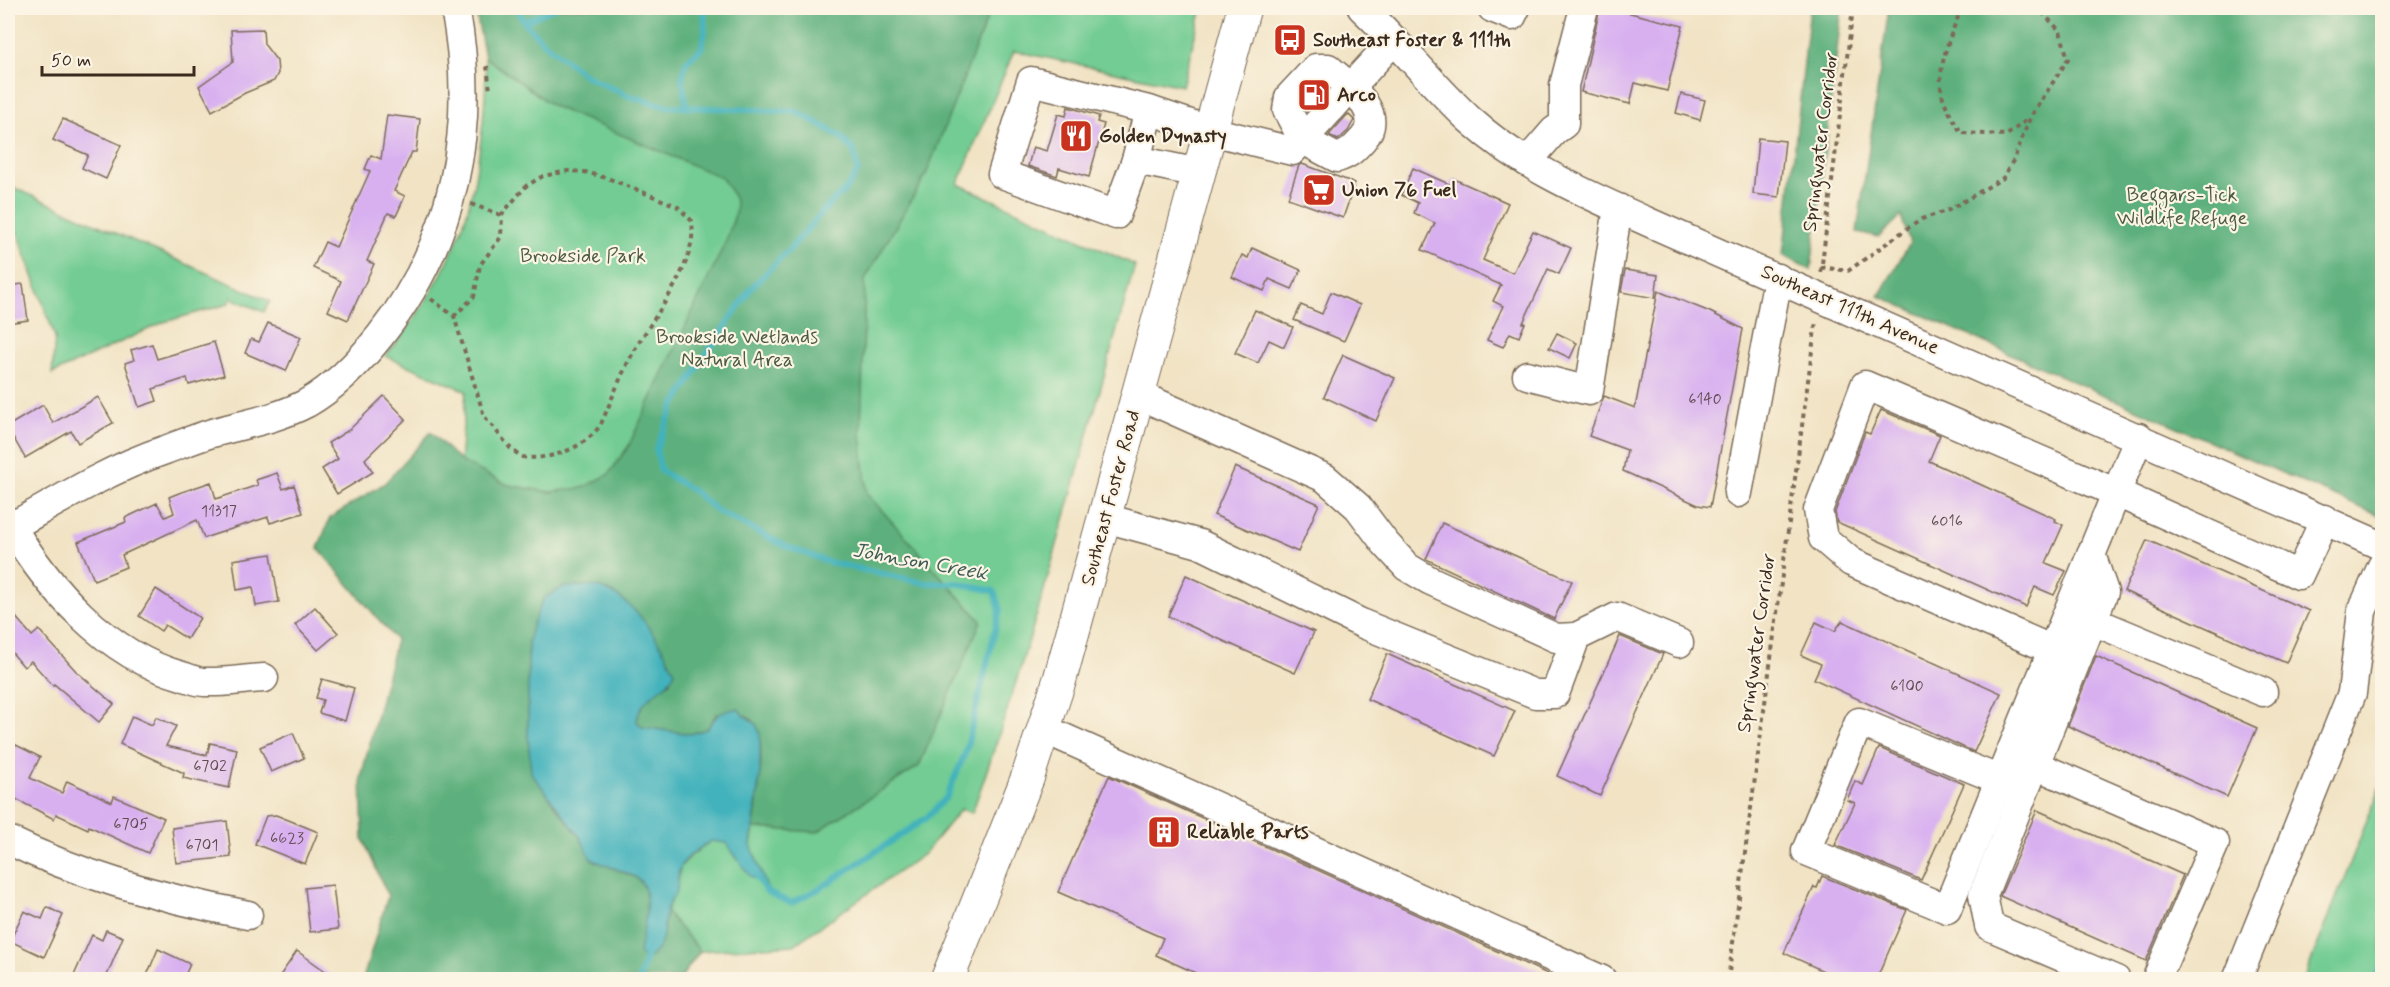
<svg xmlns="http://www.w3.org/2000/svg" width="2390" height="987" font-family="Mynerve,sans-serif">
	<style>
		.green { fill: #72cc93; stroke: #567b58; stroke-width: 1.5; fill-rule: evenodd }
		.forest { fill: #5db07d; stroke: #4c6d4e; stroke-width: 1.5 }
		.water { fill: #43b2bc; stroke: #3f6e6d; stroke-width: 1.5 }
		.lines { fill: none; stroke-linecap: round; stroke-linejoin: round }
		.stream { stroke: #43b2bc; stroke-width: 6 }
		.building { fill: #d8b0f0 }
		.minor-casing { stroke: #7b6b58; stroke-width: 31 }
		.major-casing { stroke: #7b6b58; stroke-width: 35 }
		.path { stroke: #7b6b58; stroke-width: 4; stroke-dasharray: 4.5 4.5; stroke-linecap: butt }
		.minor { stroke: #fff; stroke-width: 28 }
		.major { stroke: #fff; stroke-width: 33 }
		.labels { text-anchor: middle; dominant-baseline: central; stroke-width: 4.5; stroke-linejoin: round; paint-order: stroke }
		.number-label { font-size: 16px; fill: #624c52 }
		.poi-label { font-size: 20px; font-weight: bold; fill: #3b2a1e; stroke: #fcf5e5; text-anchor: start }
		.street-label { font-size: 20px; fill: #3b2a1e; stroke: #fcf5e5 }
		.park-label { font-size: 20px; fill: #4c5b41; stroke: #fcf5e5 }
		.water-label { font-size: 21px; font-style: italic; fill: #3e5a55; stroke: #fcf5e5 }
	</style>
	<rect width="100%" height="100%" fill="#fcf5e5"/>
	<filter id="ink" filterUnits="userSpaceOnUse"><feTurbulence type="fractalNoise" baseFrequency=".0167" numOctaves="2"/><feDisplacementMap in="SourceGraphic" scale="12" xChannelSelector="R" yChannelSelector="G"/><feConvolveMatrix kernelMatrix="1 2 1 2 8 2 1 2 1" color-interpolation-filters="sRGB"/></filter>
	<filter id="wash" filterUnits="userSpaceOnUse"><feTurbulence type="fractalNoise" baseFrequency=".008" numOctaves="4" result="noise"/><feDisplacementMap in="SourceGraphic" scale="24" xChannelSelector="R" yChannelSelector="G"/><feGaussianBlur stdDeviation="1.35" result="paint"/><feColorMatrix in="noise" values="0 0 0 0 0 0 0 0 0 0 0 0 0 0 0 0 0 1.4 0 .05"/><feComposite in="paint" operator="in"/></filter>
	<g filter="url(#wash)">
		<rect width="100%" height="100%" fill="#f1e3c4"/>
		<g class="green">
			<path d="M 475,8 L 1202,8 L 1182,86 L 1014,51 L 958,184 L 1135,265 C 1083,448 1037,633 972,813 L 961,809 L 924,854 L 794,945 L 700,951 L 680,979 L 417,979 L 466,391 L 385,356 C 417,321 450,265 465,219 C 478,178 488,100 485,57 C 483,40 478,24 475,8 ZM 563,587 L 754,828 L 751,845 L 736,855 L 726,842 L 711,841 L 692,855 L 680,867 L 676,892 L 668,906 L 664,922 Z"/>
			<polygon points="8,185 270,301 264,312 231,298 228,304 164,322 52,374 55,337 17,231 8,227"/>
			<polygon points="2382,783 2382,979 2304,979"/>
		</g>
		<g class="forest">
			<path d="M 475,8 L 991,8 L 926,175 L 865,279 L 861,433 L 867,494 L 981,621 L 919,766 L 817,832 L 754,828 C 756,804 771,732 749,717 C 740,712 727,714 716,714 L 707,729 L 690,734 L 642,727 L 637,721 C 639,702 654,690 670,682 L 598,587 L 563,587 L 528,642 L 528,735 L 552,802 L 580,837 L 591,859 L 637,878 L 700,951 L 680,979 L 363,979 L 388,896 L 363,839 L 361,777 L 396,640 L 318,548 L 330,518 L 385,483 L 431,432 L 460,461 L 508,485 L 550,492 L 582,488 L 608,475 L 628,447 L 726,241 C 737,208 743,206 721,177 L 553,106 L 485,57 Z"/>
			<polygon points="1810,8 1842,8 1811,270 1783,255"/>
			<polygon points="1889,8 2382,8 2382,517 1879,296 1910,243 1901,216 1879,237 1857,232"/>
		</g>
		<path class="water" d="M 579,586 C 585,586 592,586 598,587 C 635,598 659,640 675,672 C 666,693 641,693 637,721 L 642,727 L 690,734 L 707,729 C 716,715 721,710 739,709 L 742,714 L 756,724 L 760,734 L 760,774 L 751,845 L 767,888 L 749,875 L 726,843 L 711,841 C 701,848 684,857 680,869 C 677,876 679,885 676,892 C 674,898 669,902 667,908 C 661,929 669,942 649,958 L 641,957 L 639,952 C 642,933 656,887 635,877 C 621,870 606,866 591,859 L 580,837 L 531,773 L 528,735 L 528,642 L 533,623 L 544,598 L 563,587 Z"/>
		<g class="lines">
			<g class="stream">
				<polyline points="517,8 524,22 544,43 586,76 629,96 665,106 797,112 839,135 854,151 858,171 848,187 825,209 790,249 752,287 708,352 674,406 656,449 661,471 692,490 717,511 783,545 828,562 925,583 957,583 994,591 1000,609 966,751 946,798 926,818 901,835 819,889 791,903 767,892 757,878"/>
				<polyline points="524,22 554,8"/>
				<polyline points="687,108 682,78 686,62 701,49 705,32 704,8"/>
				<polyline points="639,980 648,951"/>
				<polyline points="2374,980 2382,965"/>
			</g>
		</g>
		<g id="blocks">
			<g class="building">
				<polygon points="1600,8 1610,8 1683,26 1667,91 1635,83 1630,104 1581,92"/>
				<polygon points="263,29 264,44 277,61 278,73 274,81 245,93 212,111 199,86 233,62 231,30"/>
				<polygon points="1323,85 1327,89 1306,111 1305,105"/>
				<polygon points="1681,94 1705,100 1700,120 1676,113"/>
				<polygon points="1068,107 1099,116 1097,122 1104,124 1089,177 1059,168 1057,176 1028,166 1033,147 1047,151 1058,114 1066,116"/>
				<polygon points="1348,114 1354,120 1348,131 1338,140 1329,135"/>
				<polygon points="387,115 420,119 416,152 412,152 394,191 405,196 396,216 388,213 367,261 374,264 348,320 328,311 341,281 313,268 325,242 336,247 370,171 365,169 371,155 381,159"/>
				<polygon points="63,119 121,145 106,179 82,168 88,155 53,140"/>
				<polygon points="1758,138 1785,141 1779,197 1753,194"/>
				<polygon points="1302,164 1355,183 1343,218 1288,198 1299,165"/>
				<polygon points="1413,168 1451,185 1454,179 1508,203 1483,260 1513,273 1533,231 1571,248 1559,274 1548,269 1523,323 1525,323 1519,337 1510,333 1503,347 1487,340 1503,306 1493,301 1501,285 1422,250 1435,223 1414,213 1418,203 1401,195"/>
				<polygon points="1252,248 1301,270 1292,289 1269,279 1264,291 1232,277 1242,255 1248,258"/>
				<polygon points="1625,270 1658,275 1655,298 1621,292"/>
				<polygon points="23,284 28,320 8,323 8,286"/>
				<polygon points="1658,291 1710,312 1743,329 1710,507 1698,505 1623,471 1627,450 1589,436 1604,396 1635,408"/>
				<polygon points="1331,292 1360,305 1344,341 1294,320 1301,305 1322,314"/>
				<polygon points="1255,310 1293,327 1284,347 1269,340 1258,363 1235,353"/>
				<polygon points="268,323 301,337 286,371 245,353 251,339 259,342"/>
				<polygon points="1557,333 1577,343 1570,358 1549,348"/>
				<polygon points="214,342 224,375 189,385 187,378 153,389 157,401 139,407 125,363 134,360 131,350 152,344 157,359"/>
				<polygon points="1343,355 1395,378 1376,421 1324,397"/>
				<polygon points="384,396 406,419 365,459 373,472 337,494 322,469 338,459 328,443 349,430"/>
				<polygon points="98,397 113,423 78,443 71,431 25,458 8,428 8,426 43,405 53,423"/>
				<polygon points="1881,410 1940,435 1929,461 2056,519 2055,521 2063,525 2046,563 2066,571 2054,595 2035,587 2026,607 1837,522 1835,512 1865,432 1870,434"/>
				<polygon points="1235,467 1319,504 1298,552 1214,515"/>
				<polygon points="277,473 283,489 294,485 303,513 270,523 268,517 204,538 197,520 122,555 126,567 94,580 78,542 126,522 125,518 157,503 165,517 174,513 169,497 179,493 211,482 216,499 258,485 256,480"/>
				<polygon points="1442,523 1572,581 1554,619 1426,559"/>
				<polygon points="2147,540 2309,611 2286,663 2124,591"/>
				<polygon points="271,554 279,602 256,606 253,587 237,590 233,560"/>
				<polygon points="1186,575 1314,632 1295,673 1168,616"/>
				<polygon points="156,589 200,618 187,639 165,625 161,631 139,616"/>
				<polygon points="315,607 338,633 318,650 295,625"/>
				<polygon points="8,608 32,636 39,630 76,671 114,704 99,722 54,684 53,686 31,661 24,667 8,648"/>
				<polygon points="1842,621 2001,693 1974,752 1814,679 1821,664 1801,655 1816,622 1835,631"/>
				<polygon points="1620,636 1663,654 1600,796 1557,776"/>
				<polygon points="1387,654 1515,711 1494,756 1367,699"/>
				<polygon points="2096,656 2257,728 2227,797 2068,726"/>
				<polygon points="322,679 354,688 345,721 319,713 323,700 316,698"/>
				<polygon points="132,716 152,725 156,717 176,726 166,746 207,755 210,743 237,749 229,788 183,778 184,773 120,744"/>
				<polygon points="293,733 304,758 271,772 260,747"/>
				<polygon points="8,741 40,757 30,778 62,793 67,781 112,802 114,796 164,818 148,853 89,826 88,829 56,814 54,819 8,795"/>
				<polygon points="1879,748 1964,784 1921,880 1835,845 1855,803 1847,800 1855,781 1863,785"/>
				<polygon points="1109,776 1561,980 1211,980 1156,955 1163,938 1058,892"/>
				<polygon points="2037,810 2183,875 2146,961 2000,896"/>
				<polygon points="276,815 318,832 305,864 255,844 266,816"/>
				<polygon points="227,821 231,857 176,863 172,828"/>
				<polygon points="1822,876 1907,910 1876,980 1843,980 1784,953 1814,887 1817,888"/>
				<polygon points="333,885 338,929 310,932 305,888"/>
				<polygon points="47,907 63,915 44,957 10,941 24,911 42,919"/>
				<polygon points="106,930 123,937 105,980 72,980 92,935 102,940"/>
				<polygon points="158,949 190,964 183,980 145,980"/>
				<polygon points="297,951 338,980 277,980"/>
			</g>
		</g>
	</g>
	<g filter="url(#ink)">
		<use href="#blocks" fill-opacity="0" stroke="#7b6b58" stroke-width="1.5"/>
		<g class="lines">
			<defs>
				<g id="minor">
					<path d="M 1362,8 C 1400,43 1432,85 1470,120 C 1521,166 1584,193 1646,221 L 2382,546"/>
					<polyline points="1492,8 1512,16 1516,8"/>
					<path d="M 1316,68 L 1328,68 C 1347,85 1387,112 1363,139 C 1354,149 1350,154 1337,158 L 1303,140 L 1287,110 L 1289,97 Z"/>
					<polyline points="1136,160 1149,110"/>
					<polyline points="1527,162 1554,131 1564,124 1564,85 1584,8"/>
					<polyline points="1199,173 1136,160 1116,215 1002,174 1031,81 1149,110 1211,131 1292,151 1394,40"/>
					<polyline points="1527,375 1589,391 1618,208"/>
					<polyline points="1139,395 1325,478 1358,507 1385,543 1407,567 1429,580 1556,638 1576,637 1617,617 1679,643"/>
					<polyline points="1738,493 1778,278"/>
					<polyline points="1105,518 1200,544 1363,624 1535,694 1555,694 1576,637"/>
					<path d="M 8,521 C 47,587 106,655 182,676 C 189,678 197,682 204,682 C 224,683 244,679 264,678"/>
					<path d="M 8,529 C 59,500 109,469 165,450 C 181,444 196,438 212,433 C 244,424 277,419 307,403 C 335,387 360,361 380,336 C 455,241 478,126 455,8"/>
					<polyline points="2091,554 2104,592 1983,895 1989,926 2116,980"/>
					<polyline points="2093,621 2263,692"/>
					<polyline points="2053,650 1851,562 1823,538 1818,510 1865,385 2117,493 2299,575 2325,519"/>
					<polyline points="1044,729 1602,980"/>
					<polyline points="2035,765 2215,843 2156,980"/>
					<polyline points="2000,780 1859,722 1806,851 1947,909 2139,437"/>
					<path d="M 8,840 C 83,877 166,899 248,915"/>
					<polyline points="2237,980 2352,693 2362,611 2382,566"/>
				</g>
				<polyline id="major" points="947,980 1027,779 1060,679 1244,8"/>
			</defs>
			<use href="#minor" class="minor-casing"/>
			<use href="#major" class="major-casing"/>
			<g class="path">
				<path d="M 1962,8 C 1952,30 1936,69 1942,94 C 1945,107 1955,121 1961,133 L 2007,135 L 2029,118"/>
				<polyline points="487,66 490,91"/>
				<polyline points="471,204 501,215"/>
				<polyline points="1821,267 1848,271 1919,220 1949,210 2003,178 2014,159 2030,118 2068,59 2060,31 2038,8"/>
				<polyline points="1821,272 1853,8"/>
				<path d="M 431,299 L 454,316 L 484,416 L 511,449 L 522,457 C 550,461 586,448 601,424 C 612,399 621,374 634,351 C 654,315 698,265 692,221 L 677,206 L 610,179 L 585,172 L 568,171 L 543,176 L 526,186 L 502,214 L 501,237 L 480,265 L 474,297 L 454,316"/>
				<polyline points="1728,980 1816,321"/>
			</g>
			<use href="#minor" class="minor"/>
			<use href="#major" class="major"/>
		</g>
	</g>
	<defs>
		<symbol id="bus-square" viewBox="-11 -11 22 22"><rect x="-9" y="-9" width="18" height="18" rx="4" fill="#c8321e" stroke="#fcf5e5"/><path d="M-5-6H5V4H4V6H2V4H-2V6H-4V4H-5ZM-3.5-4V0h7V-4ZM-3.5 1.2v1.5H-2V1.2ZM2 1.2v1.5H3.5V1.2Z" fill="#fff"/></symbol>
		<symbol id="fuel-square" viewBox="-11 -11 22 22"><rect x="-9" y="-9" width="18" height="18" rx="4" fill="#c8321e" stroke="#fcf5e5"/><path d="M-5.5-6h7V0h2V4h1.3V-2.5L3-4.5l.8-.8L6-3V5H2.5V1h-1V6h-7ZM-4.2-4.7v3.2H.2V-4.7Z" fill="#fff"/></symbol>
		<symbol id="restaurant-square" viewBox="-11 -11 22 22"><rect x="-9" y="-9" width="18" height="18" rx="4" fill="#c8321e" stroke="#fcf5e5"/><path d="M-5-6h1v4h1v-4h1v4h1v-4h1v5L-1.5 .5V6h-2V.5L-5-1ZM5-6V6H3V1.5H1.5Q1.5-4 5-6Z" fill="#fff"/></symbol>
		<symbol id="supermarket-square" viewBox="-11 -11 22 22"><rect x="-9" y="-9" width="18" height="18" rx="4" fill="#c8321e" stroke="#fcf5e5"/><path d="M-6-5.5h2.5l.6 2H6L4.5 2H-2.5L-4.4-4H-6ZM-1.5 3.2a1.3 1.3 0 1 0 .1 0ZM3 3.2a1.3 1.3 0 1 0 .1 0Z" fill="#fff"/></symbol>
		<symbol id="building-square" viewBox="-11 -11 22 22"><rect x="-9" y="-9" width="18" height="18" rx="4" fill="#c8321e" stroke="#fcf5e5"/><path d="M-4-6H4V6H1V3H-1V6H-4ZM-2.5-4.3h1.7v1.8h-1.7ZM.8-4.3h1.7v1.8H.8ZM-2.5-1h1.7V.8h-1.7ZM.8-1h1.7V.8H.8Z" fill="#fff"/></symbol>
	</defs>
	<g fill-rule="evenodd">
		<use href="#bus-square" x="1271" y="21" width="38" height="38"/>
		<use href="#fuel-square" x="1295" y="76" width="38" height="38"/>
		<use href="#restaurant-square" x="1057" y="117" width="38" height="38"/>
		<use href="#supermarket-square" x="1300" y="171" width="38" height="38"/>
		<use href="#building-square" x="1145" y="813" width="38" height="38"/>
	</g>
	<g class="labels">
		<g class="number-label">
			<text x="1705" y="399">6140</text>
			<text x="219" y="511">11317</text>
			<text x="1947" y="521">6016</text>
			<text x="1907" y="686">6100</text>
			<text x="210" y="766">6702</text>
			<text x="131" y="824">6705</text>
			<text x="287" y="838">6623</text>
			<text x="202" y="845">6701</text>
		</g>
		<g class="poi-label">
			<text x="1313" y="40">Southeast Foster &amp; 111th</text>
			<text x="1337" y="95">Arco</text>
			<text x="1099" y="136">Golden Dynasty</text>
			<text x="1342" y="190">Union 76 Fuel</text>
			<text x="1187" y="832">Reliable Parts</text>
		</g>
		<g class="street-label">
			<text transform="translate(1821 142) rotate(-83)">Springwater Corridor</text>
			<text transform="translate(1850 310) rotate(24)">Southeast 111th Avenue</text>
			<text transform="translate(1111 498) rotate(-75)">Southeast Foster Road</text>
			<text transform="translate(1757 643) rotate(-82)">Springwater Corridor</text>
		</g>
		<g class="park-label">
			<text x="2182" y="195">Beggars-Tick<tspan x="2182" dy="23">Wildlife Refuge</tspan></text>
			<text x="583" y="256">Brookside Park</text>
			<text x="737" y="337">Brookside Wetlands<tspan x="737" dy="23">Natural Area</tspan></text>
		</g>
		<g class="water-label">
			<text transform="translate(920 562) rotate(10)">Johnson Creek</text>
		</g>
	</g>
	<rect width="2390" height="987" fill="none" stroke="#fcf5e5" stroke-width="30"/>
	<path d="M42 66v9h152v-9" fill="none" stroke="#3b2a1e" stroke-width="3"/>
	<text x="51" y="66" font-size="18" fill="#3b2a1e" stroke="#fcf5e5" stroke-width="4.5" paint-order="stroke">50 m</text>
</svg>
